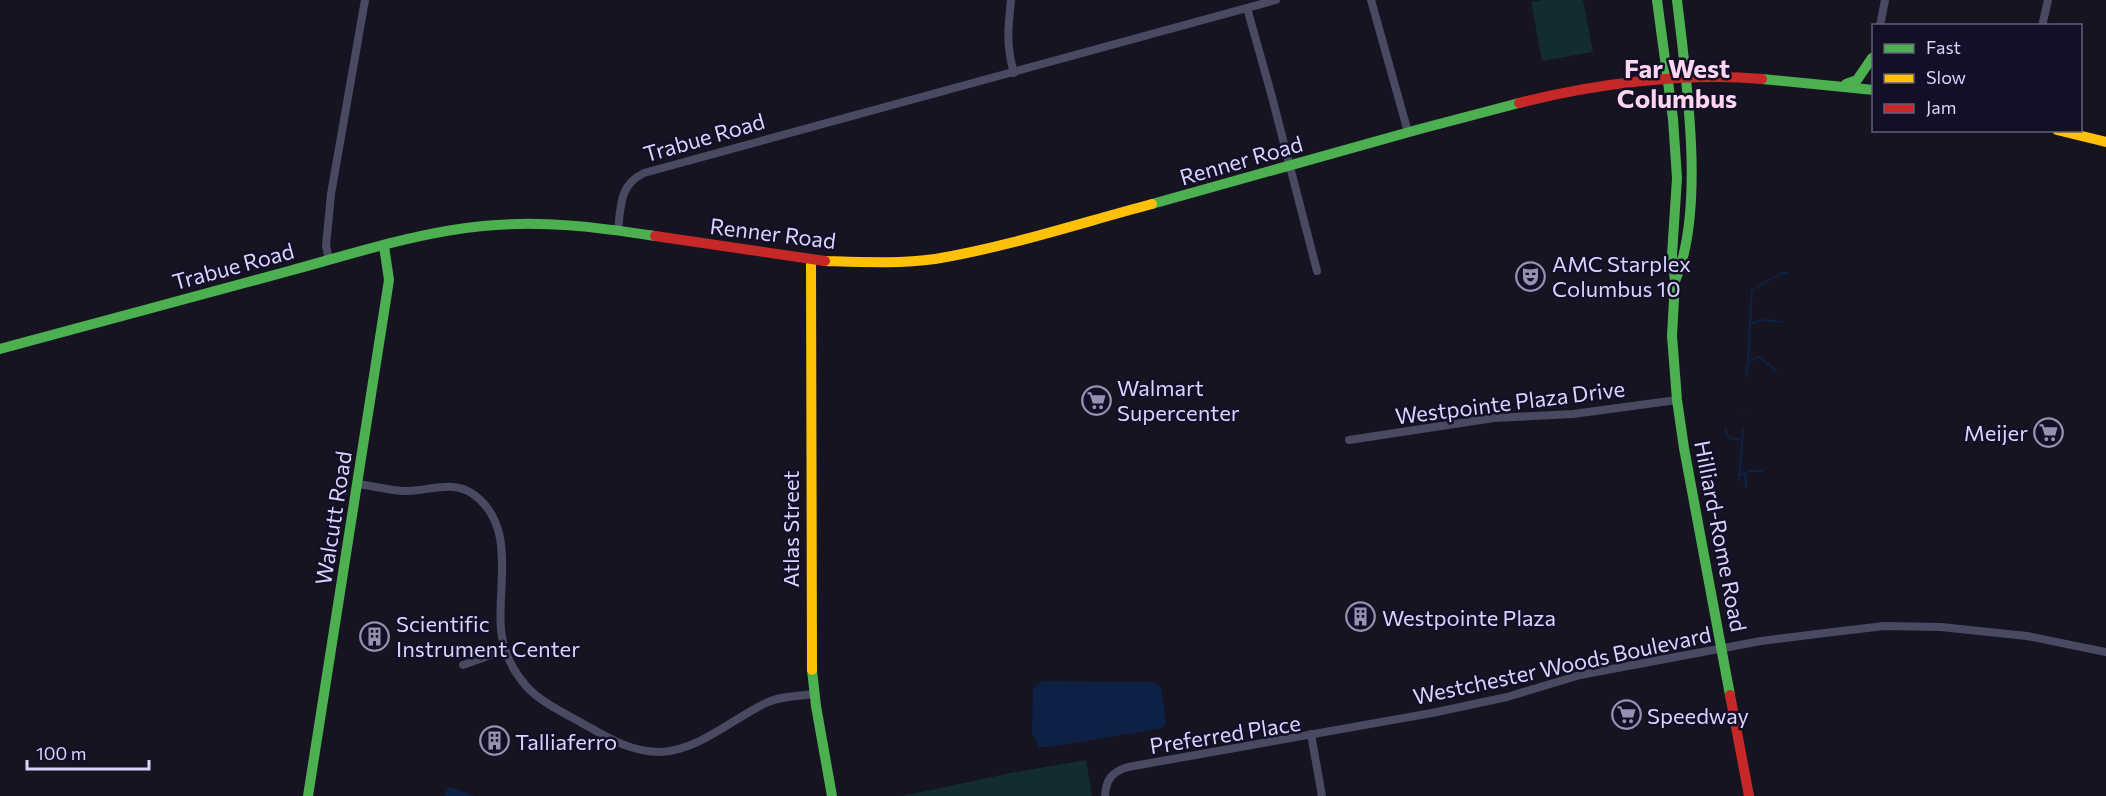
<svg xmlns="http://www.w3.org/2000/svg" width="2106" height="796" font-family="Commissioner,sans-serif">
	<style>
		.green { fill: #132c2d }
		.water { fill: #0d2144 }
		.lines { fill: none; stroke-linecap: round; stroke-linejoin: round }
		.stream { stroke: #0d2144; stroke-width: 2 }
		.street { stroke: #4a4962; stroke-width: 8 }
		.fast { stroke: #4caf50; stroke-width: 10 }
		.slow { stroke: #ffc107; stroke-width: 10 }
		.jam { stroke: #c62828; stroke-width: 10 }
		.labels { text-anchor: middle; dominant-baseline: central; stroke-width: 5; stroke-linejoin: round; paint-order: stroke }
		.street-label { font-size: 22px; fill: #d9d4ff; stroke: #130f26 }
		.poi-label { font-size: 22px; fill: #d9d4ff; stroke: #130f26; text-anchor: start }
		.quarter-label { font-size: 26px; font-weight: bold; fill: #ffd6f0; stroke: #130f26 }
	</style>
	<rect width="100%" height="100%" fill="#161421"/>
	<g class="green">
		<polygon points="1542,0 1583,0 1593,52 1542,61 1531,2"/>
		<polygon points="1086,760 1092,796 902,796 1016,772"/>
	</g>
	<g class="water">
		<polygon points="1042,681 1154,682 1161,688 1166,723 1163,728 1050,747 1039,747 1032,733 1033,689"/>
		<polygon points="449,787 476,796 443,796"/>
	</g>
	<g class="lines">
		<g class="stream">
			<polyline points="1750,324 1752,290 1782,273 1788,273"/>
			<polyline points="1748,361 1750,324 1762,320 1782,322"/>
			<polyline points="1746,376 1748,361 1759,357 1777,371"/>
			<polyline points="1744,415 1744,413"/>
			<polyline points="1725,428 1729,438 1741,440"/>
			<polyline points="1745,473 1746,487"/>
			<polyline points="1739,476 1750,471 1762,471"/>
			<polyline points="1739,481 1743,429"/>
		</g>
		<g class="street">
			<path d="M 1011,0 C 1008,28 1006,46 1014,73"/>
			<polyline points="1371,0 1408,132"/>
			<polyline points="1247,8 1272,97 1317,271"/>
			<polyline points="1880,26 1885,0"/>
			<polyline points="2042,26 2048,0"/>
			<path d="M 618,230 C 621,206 619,185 644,173 L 1276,0"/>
			<polyline points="329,260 326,246 331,194 365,0"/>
			<polyline points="1349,440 1494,418 1573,414 1677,400"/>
			<path d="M 358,484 C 373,486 388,490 403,491 C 427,492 451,479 473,494 C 517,525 497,585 501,630 C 503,651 513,671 527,687 C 541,702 562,712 580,722 C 605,736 629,752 660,752 C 698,751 732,719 766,703 C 780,696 799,696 815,694"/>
			<polyline points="463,665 505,650"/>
			<polyline points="1311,734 1322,796"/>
			<path d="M 1105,796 C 1106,779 1112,772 1128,767 L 1432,713 L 1507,697 L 1580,675 L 1761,641 L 1825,633 L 1884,626 L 1941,627 L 2027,636 L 2106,652"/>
		</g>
		<g class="fast">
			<polyline points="1657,0 1673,119 1677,178 1672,255 1675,281 1672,336 1677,400 1684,448 1730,695"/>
			<polyline points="1762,79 1874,90"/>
			<polyline points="1846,84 1857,80 1872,58"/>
			<polyline points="1152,204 1420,129 1519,103"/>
			<path d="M 1675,281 C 1706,209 1686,78 1677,0"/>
			<path d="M 0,349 C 96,323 193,297 289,271 C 352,254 419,232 483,226 C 542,220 597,227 655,236"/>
			<polyline points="812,670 816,706 832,796"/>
			<polyline points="308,796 389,280 384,246"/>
		</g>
		<g class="slow">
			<polyline points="2057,130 2106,142"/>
			<polyline points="811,260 812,670"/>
			<path d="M 825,261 C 859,262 901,264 935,259 C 1008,247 1080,223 1152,204"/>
		</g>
		<g class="jam">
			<path d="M 1519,103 C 1593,84 1686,72 1762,79"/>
			<polyline points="655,236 825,261"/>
			<polyline points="1730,695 1749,796"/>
		</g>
	</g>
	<defs>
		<symbol id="theatre-ring" viewBox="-11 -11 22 22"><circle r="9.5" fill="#130f26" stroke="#9591b1" stroke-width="1.5"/><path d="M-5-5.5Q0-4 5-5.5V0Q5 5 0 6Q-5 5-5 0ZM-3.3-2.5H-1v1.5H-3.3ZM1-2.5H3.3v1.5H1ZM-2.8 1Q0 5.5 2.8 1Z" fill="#9591b1"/></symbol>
		<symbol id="supermarket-ring" viewBox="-11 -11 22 22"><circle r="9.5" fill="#130f26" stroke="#9591b1" stroke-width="1.5"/><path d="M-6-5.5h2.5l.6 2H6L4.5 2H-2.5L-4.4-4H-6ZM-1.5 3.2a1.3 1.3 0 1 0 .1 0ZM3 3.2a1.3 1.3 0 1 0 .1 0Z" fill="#9591b1"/></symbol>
		<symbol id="building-ring" viewBox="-11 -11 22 22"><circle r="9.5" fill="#130f26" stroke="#9591b1" stroke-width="1.5"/><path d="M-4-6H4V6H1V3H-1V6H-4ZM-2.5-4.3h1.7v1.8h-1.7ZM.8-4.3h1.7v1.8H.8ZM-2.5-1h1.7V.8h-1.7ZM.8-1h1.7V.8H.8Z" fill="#9591b1"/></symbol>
	</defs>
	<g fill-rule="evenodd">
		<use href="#theatre-ring" x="1514" y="260" width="33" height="33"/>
		<use href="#supermarket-ring" x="1080" y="384" width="33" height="33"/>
		<use href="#supermarket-ring" x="2032" y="416" width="33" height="33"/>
		<use href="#building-ring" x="1344" y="600" width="33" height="33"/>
		<use href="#building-ring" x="358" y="620" width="33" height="33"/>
		<use href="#supermarket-ring" x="1610" y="698" width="33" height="33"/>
		<use href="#building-ring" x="478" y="724" width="33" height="33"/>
	</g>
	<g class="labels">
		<g class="street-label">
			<text transform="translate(704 137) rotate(-16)">Trabue Road</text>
			<text transform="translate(1241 160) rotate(-16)">Renner Road</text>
			<text transform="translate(773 233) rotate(7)">Renner Road</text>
			<text transform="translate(233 266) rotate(-15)">Trabue Road</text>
			<text transform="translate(1510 402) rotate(-7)">Westpointe Plaza Drive</text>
			<text transform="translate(333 518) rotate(-81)">Walcutt Road</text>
			<text transform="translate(790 529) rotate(-90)">Atlas Street</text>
			<text transform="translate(1721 536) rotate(79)">Hilliard-Rome Road</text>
			<text transform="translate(1562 665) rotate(-12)">Westchester Woods Boulevard</text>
			<text transform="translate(1225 734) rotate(-9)">Preferred Place</text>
		</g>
		<g class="poi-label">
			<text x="1552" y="263">AMC Starplex<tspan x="1552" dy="25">Columbus 10</tspan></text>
			<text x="1117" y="387">Walmart<tspan x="1117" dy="25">Supercenter</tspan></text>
			<text x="2028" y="432" text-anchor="end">Meijer</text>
			<text x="1382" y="617">Westpointe Plaza</text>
			<text x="396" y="623">Scientific<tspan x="396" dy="25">Instrument Center</tspan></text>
			<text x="1647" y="715">Speedway</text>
			<text x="515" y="741">Talliaferro</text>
		</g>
		<g class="quarter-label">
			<text x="1677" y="67">Far West<tspan x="1677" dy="30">Columbus</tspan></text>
		</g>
	</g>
	<rect x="1872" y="24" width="210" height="108" fill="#130f26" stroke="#625e7d" stroke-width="1.5"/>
	<rect x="1884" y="44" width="30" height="9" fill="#4caf50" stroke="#625e7d" stroke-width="1.5"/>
	<text x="1926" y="54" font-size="18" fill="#d9d4ff">Fast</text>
	<rect x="1884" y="74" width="30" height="9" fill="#ffc107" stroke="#625e7d" stroke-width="1.5"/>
	<text x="1926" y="84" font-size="18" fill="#d9d4ff">Slow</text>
	<rect x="1884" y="104" width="30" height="9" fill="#c62828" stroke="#625e7d" stroke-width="1.5"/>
	<text x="1926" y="114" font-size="18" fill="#d9d4ff">Jam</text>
	<path d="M27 760v9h122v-9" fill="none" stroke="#d9d4ff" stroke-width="3"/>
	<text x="36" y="760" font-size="18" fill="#d9d4ff" stroke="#130f26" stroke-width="4.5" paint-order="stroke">100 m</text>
</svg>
